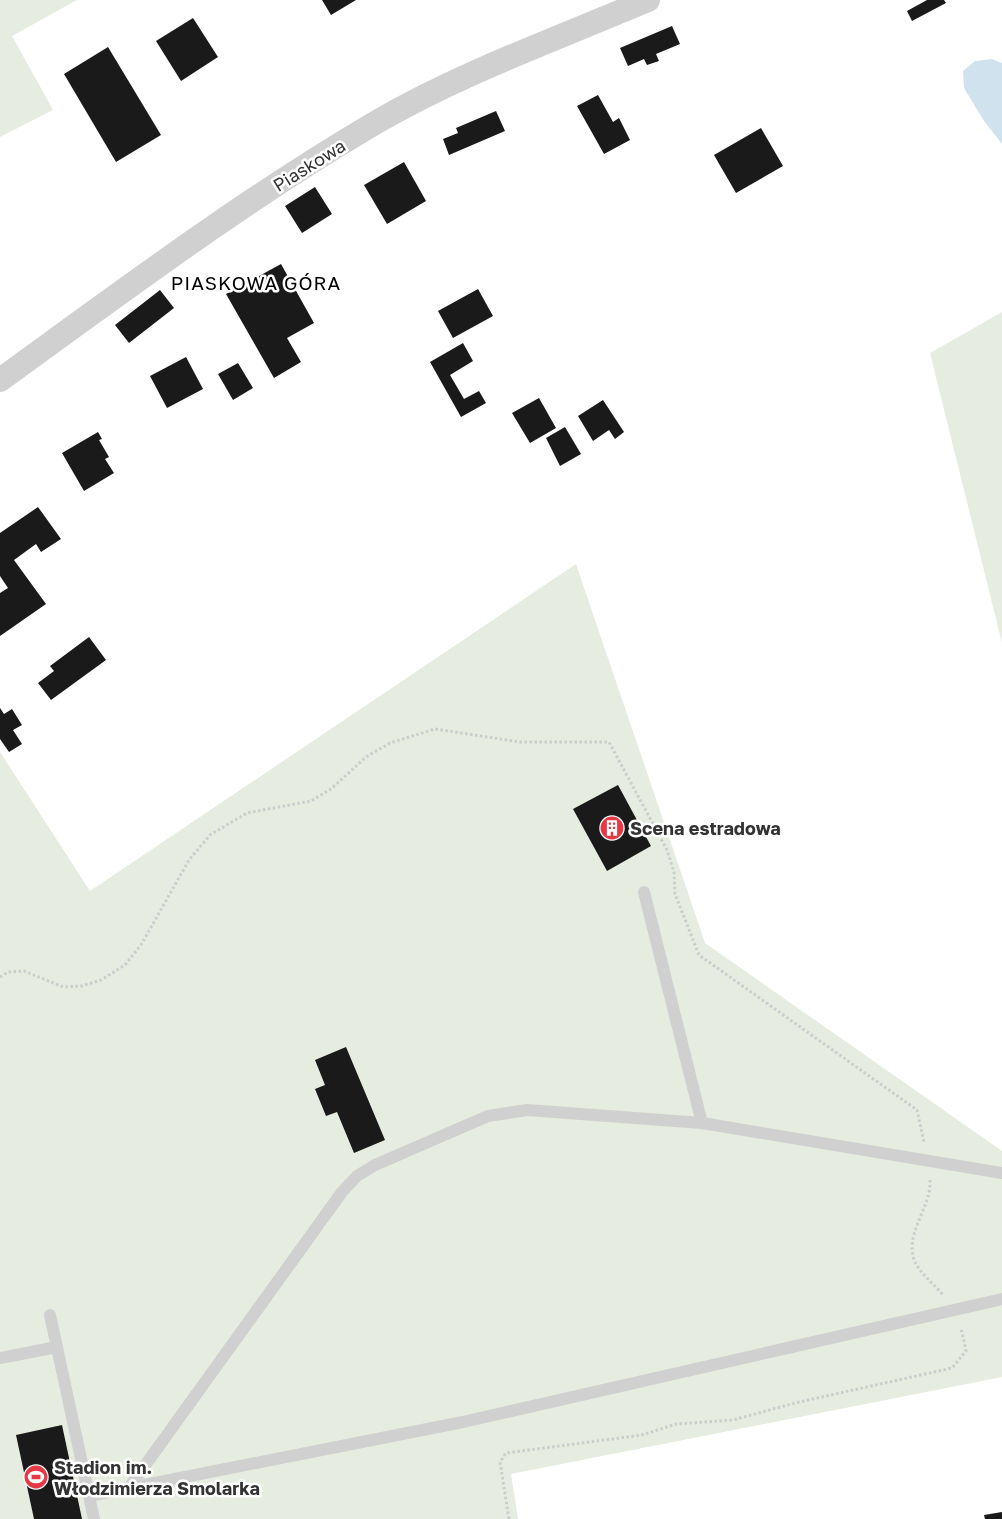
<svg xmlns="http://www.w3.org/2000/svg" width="1002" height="1519" font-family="'Golos Text',sans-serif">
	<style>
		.green { fill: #e6ecdf }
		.water { fill: #cfe2ee }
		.building { fill: #1a1a1a }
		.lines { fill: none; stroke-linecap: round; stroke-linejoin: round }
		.path { stroke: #cdcdcd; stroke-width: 3; stroke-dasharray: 2.5 2.5; stroke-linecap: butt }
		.service { stroke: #d0d0d0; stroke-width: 12 }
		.minor { stroke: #d0d0d0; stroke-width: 24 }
		.labels { text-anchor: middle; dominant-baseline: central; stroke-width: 5; stroke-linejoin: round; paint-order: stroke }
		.street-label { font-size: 18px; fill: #333; stroke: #fff }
		.poi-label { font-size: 18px; font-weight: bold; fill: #333; stroke: #fff; text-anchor: start }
		.neighbourhood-label { font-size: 19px; letter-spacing: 1px; fill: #000; stroke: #fff }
	</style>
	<rect width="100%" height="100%" fill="#fff"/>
	<g class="green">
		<polygon points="0,0 77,0 12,36 53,110 0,137"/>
		<polygon points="1002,312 1002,643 930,353"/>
		<polygon points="576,564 705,943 1002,1151 1002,1377 511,1474 518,1519 0,1519 0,752 90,891"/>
	</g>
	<polygon class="water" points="992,59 1002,63 1002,144 984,121 964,88 963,71 975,61"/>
	<g class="building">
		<polygon points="322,0 356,0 331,15"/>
		<polygon points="927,0 944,0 946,3 912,21 907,11"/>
		<polygon points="193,18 218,57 181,81 156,41"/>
		<polygon points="672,26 680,44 656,54 659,61 647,65 644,59 628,66 620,48"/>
		<polygon points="108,47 161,135 116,162 64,74"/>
		<polygon points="598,95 613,122 619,118 630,140 604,154 577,106"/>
		<polygon points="496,111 505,131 449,155 443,139 458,133 456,128"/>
		<polygon points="761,128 783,166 736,193 714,155"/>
		<polygon points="404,162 426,201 387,224 364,185"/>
		<polygon points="315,187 332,214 302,233 285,206"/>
		<polygon points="281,264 314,323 287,338 301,362 274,378 226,294"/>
		<polygon points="478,289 493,316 453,338 438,311"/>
		<polygon points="160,290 174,308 129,343 115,325"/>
		<polygon points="463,343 473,361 450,375 464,399 479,391 486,403 461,417 430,362"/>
		<polygon points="186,357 203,389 167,408 150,376"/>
		<polygon points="238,363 253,388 233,400 218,374"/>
		<polygon points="539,398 556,428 530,443 512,413"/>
		<polygon points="603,400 624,432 615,439 609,430 593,441 578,416"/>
		<polygon points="565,427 581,454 560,466 546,438"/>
		<polygon points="98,432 102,439 99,440 109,457 105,459 114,473 84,491 62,453"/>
		<polygon points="38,507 61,539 41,552 36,544 14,560 46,604 0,636 0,593 8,588 0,576 0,533"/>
		<polygon points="89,637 106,660 51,700 38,683 54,671 50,666"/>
		<polygon points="0,708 4,714 12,709 22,725 13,730 22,744 9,752 0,739"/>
		<polygon points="618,785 651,846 607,871 573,809"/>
		<polygon points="346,1047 385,1140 354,1153 337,1112 326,1116 315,1089 325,1085 315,1060"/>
		<polygon points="62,1425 82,1519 34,1519 16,1435"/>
		<polygon points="1002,1512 1002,1519 985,1519 984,1515"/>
	</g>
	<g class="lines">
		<g class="path">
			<polyline points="0,977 8,972 24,971 63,987 82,986 101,980 125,965 141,945 189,860 210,835 247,813 311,801 331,789 366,757 390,743 435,729 520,742 609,742 667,850 674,872 675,894 699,955 917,1110 924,1142"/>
			<path d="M 930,1180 C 932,1207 903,1234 915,1262 C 920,1273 935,1285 943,1295"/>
			<polyline points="509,1519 500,1462 506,1453 642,1435 676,1424 733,1420 795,1403 952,1368 966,1351 961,1328"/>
		</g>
		<g class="service">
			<polyline points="644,892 702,1123"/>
			<polyline points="50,1315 94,1519"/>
			<polyline points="0,1358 57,1347"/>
			<polyline points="128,1489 342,1192 357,1176 375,1165 488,1116 527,1110 702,1123 1002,1173"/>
			<polyline points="89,1496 463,1422 1002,1299"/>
		</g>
		<path class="minor" d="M 0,380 C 123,291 244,200 375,123 C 461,73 556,39 648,0"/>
	</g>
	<defs>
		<symbol id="building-disc" viewBox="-11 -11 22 22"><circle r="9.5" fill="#e63946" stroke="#fff"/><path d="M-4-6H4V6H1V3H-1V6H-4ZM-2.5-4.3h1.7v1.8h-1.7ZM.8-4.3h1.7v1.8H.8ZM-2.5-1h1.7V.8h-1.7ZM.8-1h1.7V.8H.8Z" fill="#fff"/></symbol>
		<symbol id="stadium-disc" viewBox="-11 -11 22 22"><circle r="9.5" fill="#e63946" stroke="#fff"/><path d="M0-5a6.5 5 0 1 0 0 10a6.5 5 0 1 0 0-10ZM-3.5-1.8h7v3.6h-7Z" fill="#fff"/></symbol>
	</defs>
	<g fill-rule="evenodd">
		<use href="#building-disc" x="598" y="814" width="28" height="28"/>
		<use href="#stadium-disc" x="22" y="1463" width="28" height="28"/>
	</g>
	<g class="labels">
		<g class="street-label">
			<text transform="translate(309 165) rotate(-32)">Piaskowa</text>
		</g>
		<g class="poi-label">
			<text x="630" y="828">Scena estradowa</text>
			<text x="54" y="1467">Stadion im.<tspan x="54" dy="21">Włodzimierza Smolarka</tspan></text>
		</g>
		<g class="neighbourhood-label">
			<text x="256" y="282">PIASKOWA GÓRA</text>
		</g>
	</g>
</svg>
